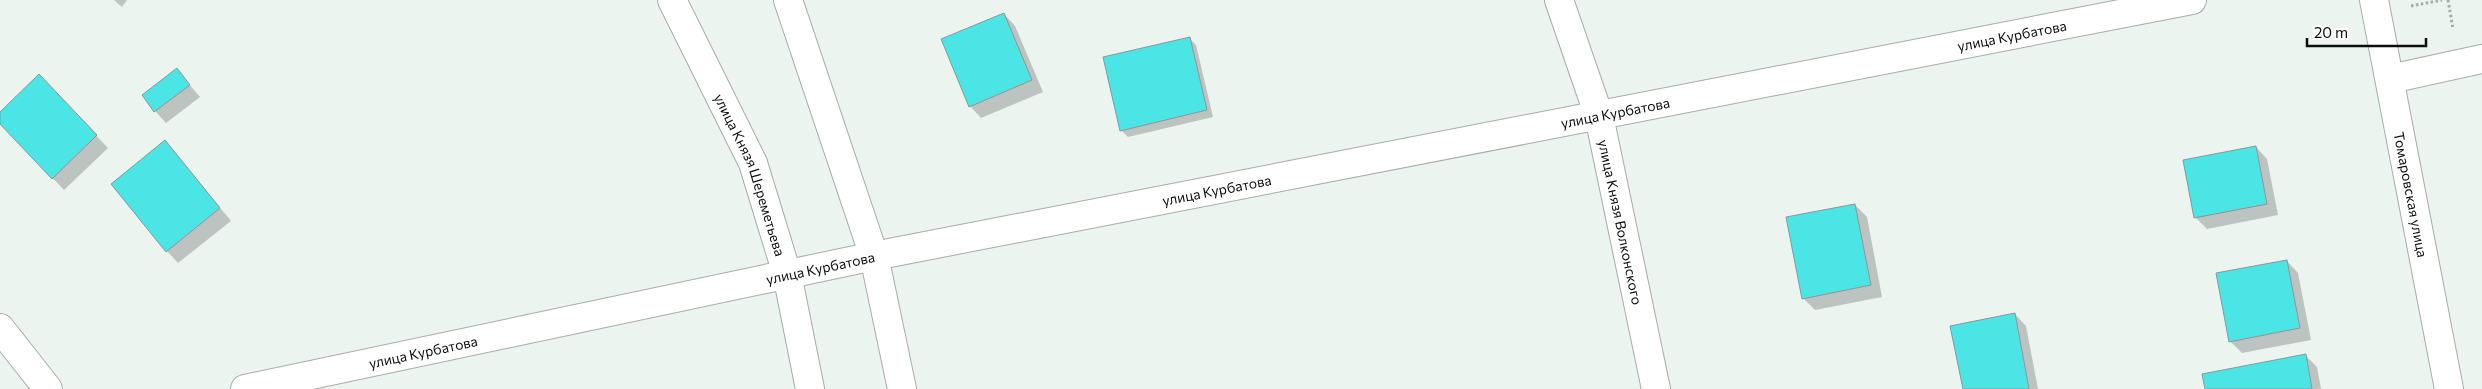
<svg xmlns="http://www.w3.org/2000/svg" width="2482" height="389" font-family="Commissioner,sans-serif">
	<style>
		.shadow { fill: #0003 }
		.building { fill: #4be5e5; stroke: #8d9696 }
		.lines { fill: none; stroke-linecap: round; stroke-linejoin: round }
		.minor-casing { stroke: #a4aca8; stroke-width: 30 }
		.path { stroke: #a6ada9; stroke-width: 3; stroke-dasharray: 2.5 2.5; stroke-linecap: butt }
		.minor { stroke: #fff; stroke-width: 28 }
		.labels { text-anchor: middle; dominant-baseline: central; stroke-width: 4; stroke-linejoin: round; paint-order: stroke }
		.street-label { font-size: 14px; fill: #0b0e0c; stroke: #fff }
	</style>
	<rect width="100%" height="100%" fill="#ecf4f0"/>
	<g class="shadow">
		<polygon points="114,0 127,0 122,7"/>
		<polygon points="1004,14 1015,26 1043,92 981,118 970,106"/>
		<polygon points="1189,38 1196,45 1213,117 1128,137 1121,130"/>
		<polygon points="177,70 200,97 166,123 155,111"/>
		<polygon points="51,88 108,148 64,190 0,122 0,114"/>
		<polygon points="165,141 231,221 178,263 167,251"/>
		<polygon points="2256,147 2267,159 2278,215 2207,229 2195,217"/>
		<polygon points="1855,205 1867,217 1882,297 1815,310 1803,298"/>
		<polygon points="2287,261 2298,273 2311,340 2242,353 2230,341"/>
		<polygon points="2015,314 2026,326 2038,389 1964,389"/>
		<polygon points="2305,355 2317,367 2321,389 2206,389"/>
	</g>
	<g class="building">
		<polygon points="1004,13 1032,80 969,107 941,39"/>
		<polygon points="1190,37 1207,110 1120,131 1103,57"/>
		<polygon points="177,68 190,85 154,112 142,95"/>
		<polygon points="39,74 97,135 52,179 0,124 0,112"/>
		<polygon points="165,140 220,208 166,252 111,184"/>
		<polygon points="2256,146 2267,204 2194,218 2183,160"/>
		<polygon points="1855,204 1871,285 1802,299 1786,217"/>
		<polygon points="2287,260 2300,328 2229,342 2216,273"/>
		<polygon points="2015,313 2029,389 1963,389 1950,326"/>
		<polygon points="2306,354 2312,389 2205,389 2202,374"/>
	</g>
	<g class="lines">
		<defs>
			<g id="minor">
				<path id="s1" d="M 672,0 L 753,163 L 787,274 L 810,389"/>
				<polyline points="788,0 874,256 902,389"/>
				<path id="s2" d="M 1559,0 L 1599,116 L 1656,389"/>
				<path id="s3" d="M 2374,0 L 2449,389"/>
				<polyline points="2390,79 2482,59"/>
				<polyline points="0,328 48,389"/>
				<path id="s4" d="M 245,389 L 874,256 L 2192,0"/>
			</g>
		</defs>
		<use href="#minor" class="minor-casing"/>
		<g class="path">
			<polyline points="2448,0 2453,29"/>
			<polyline points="2411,6 2442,0"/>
		</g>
		<use href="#minor" class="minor"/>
	</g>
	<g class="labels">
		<g class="street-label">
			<text stroke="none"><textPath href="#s4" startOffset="1802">улица Курбатова</textPath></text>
			<text stroke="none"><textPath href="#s4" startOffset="1398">улица Курбатова</textPath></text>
			<text stroke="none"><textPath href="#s1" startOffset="192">улица Князя Шереметьева</textPath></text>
			<text stroke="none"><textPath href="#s4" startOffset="992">улица Курбатова</textPath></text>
			<text stroke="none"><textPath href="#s3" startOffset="198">Томаровская улица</textPath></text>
			<text stroke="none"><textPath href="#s2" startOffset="231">улица Князя Волконского</textPath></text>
			<text stroke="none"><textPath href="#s4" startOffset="588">улица Курбатова</textPath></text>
			<text stroke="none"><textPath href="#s4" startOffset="182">улица Курбатова</textPath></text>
		</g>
	</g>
	<path d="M2307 38v8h119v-8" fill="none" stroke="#0b0e0c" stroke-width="2.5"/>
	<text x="2314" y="38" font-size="15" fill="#0b0e0c" stroke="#ffffff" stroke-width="4" paint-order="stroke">20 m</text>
</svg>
